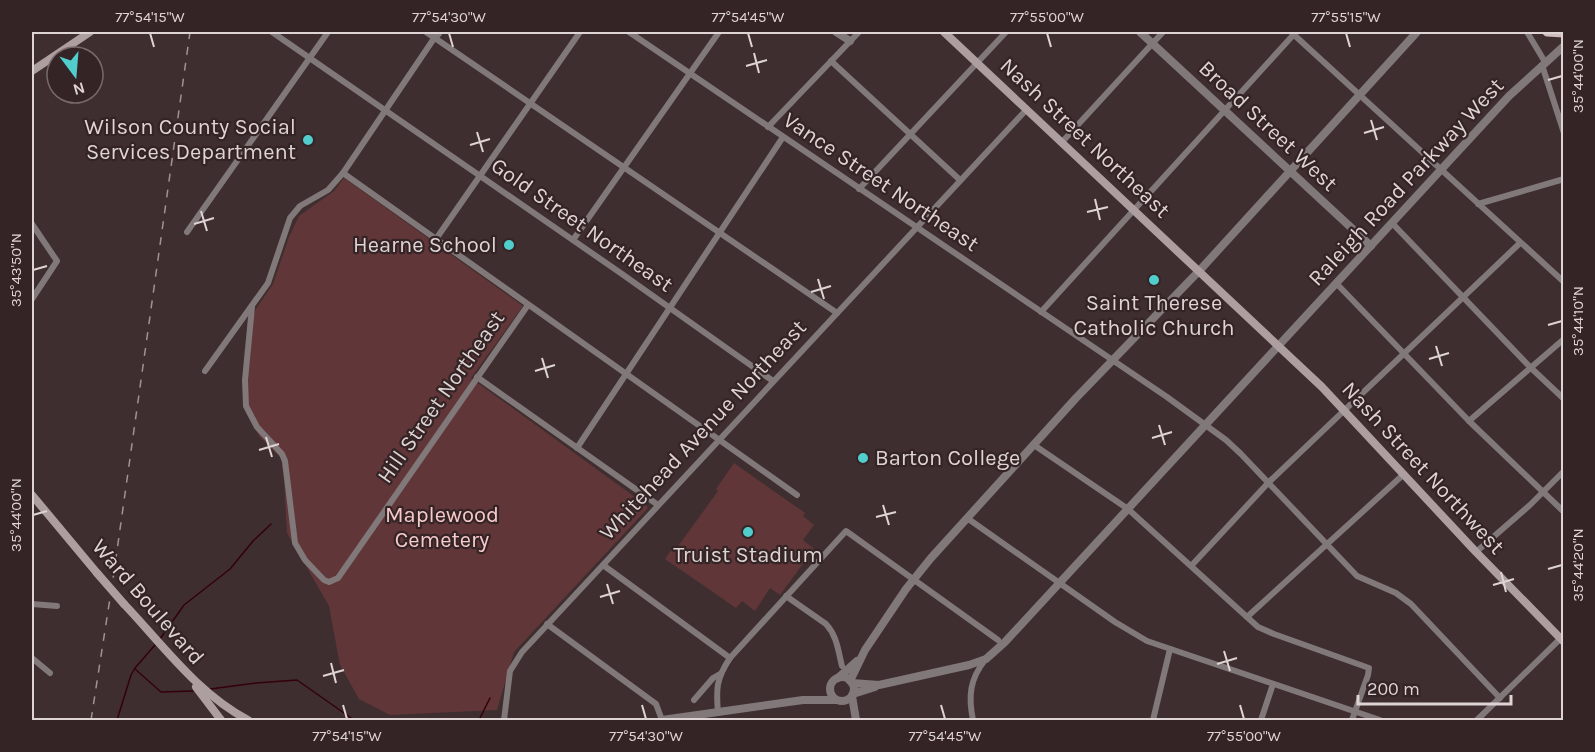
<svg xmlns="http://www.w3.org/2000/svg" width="1595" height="752" font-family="Karla,sans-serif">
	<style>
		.green { fill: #603639 }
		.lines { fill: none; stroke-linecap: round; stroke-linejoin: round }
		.stream { stroke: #34010a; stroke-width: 1.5 }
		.minor { stroke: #817879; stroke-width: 6 }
		.tertiary { stroke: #817879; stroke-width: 8 }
		.secondary { stroke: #ad9fa0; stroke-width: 8 }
		.primary { stroke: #cfbdbe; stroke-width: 9 }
		.rail { stroke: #a09393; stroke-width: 1.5; stroke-dasharray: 8 8; stroke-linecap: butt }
		.secondary-bridge { stroke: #ad9fa0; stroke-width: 8 }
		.ticks { fill: none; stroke: #dfd4d4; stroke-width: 2 }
		.poi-dot { fill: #52cdce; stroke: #342425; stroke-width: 2 }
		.labels { text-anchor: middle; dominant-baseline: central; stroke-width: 4.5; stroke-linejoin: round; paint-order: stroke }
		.street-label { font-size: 22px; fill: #dfd4d4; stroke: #342425 }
		.poi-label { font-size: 22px; fill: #dfd4d4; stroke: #342425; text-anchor: end }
		.park-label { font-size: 22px; fill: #f7c9ca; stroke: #342425 }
		.neatline { fill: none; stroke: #dfd4d4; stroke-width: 2 }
		.ticks-label { font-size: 15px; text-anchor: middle; fill: #dfd4d4 }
	</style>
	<rect width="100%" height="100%" fill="#3e2e2f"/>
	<g class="green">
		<polygon points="344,178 523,306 471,378 646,505 648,508 514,652 497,710 390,715 359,699 340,665 329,606 287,533 284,482 281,458 259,436 246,412 243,382 248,330 256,309 273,284 289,237 299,216 334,191"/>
		<polygon points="734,463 805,513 803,516 814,525 803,540 814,549 780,595 770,588 755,611 742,601 736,608 665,559 673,547 676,549 718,491 716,489"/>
	</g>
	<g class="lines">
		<g class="stream">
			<polyline points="160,639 184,605 230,569 253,541 271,524"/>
			<polyline points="135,669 161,692 193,691"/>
			<polyline points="210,689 256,683 297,680 354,720"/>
			<polyline points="117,720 131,675 135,668 155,645"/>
			<polyline points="479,720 490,698"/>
		</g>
		<g class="minor">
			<polyline points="272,32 622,274 773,381"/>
			<polyline points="426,32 837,313"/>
			<polyline points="629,32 1167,397 1226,440 1241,454 1357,576 1396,593 1411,604 1500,698"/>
			<polyline points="1527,32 1545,62"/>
			<polyline points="1292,33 1564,282"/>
			<polyline points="831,61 960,180"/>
			<polyline points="1542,65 1564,133"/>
			<polyline points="768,127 859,32"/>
			<polyline points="1063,141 1163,32"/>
			<polyline points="343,173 797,495"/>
			<polyline points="859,189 1006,32"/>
			<polyline points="1478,204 1564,179"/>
			<polyline points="1392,223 1530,367 1564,399"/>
			<polyline points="32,224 57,261 32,299"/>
			<polyline points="187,232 328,32"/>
			<polyline points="436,239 580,32"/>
			<polyline points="573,240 719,32"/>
			<polyline points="1336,283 1469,421 1564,512"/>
			<polyline points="252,307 245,380 246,406 257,427 282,454 285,461 295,543 305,560 324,580 329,582 338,578 528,305"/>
			<polyline points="1041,312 1296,32"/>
			<polyline points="205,371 268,283 290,218 300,206 328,190 343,173 435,37"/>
			<polyline points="477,377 658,505"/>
			<polyline points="1469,421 1564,339"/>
			<polyline points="1034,445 1128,509 1258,627 1274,634 1369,668 1368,675 1352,720"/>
			<polyline points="577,448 783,137"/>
			<polyline points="967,518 1115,622 1147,641 1380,720"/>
			<polyline points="1476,552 1530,505 1564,471"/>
			<polyline points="603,565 730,658"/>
			<polyline points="1192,565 1269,482 1520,243"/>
			<path d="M 786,596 L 826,624 C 837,636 838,650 842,666"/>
			<polyline points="32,604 57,606"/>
			<polyline points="1247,617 1404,474"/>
			<polyline points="547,624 656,704 662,720"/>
			<polyline points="32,658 50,673"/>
			<polyline points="694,700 713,678 720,674"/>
			<path d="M 718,713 C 716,689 716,679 730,658 L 846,531 L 998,640"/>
			<polyline points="504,720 510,671 522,652 1027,109"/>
			<path d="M 973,720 C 968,696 970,679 985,660"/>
			<polyline points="1153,720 1170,649"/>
			<polyline points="1261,720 1273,684"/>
			<polyline points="1477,720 1560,639"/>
		</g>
		<g class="tertiary">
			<polyline points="836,32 850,41"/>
			<polyline points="1140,32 1371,246"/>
			<polyline points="435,37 439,32"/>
			<circle cx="842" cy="689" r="12"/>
			<polyline points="838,678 857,661"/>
			<polyline points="850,681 865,650 906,589 931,558 1076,398 1200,270 1417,32"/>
			<polyline points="852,683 879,685 969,665 986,659 1005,642 1509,96 1564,46"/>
			<polyline points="853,694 875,687"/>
			<polyline points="852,696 856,720"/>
			<polyline points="662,720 803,700 836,700"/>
		</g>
		<g class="secondary">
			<polyline points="944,32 1322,387 1476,552 1564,642"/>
			<polyline points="32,71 90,32"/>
			<polyline points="32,495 97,573"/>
			<path d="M 124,604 C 163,645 197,693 248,720"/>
			<polyline points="196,687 221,720"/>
		</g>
		<polyline class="primary" points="1547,32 1564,33"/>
		<polyline class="rail" points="91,720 113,579 190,32"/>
		<polyline class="secondary-bridge" points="97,573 124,604"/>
	</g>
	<path class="ticks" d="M 150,33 L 154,47M 449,33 L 453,47M 748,33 L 752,47M 1047,33 L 1051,47M 1346,33 L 1350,47M 754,53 L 759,73M 746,66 L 767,60M 1548,80 L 1562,76M 1371,120 L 1377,140M 477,132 L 483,152M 1364,133 L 1384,127M 470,145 L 490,139M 1095,199 L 1100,220M 201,211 L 207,231M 1087,212 L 1108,207M 194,224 L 214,218M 33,270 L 47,266M 818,279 L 824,299M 811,292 L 831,286M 1548,325 L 1562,321M 1436,346 L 1442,366M 542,358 L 548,378M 1429,359 L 1449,353M 535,371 L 555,365M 1159,425 L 1165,445M 266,437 L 272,457M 1152,438 L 1172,432M 259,450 L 279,444M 883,505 L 889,525M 33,515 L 47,511M 876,517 L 896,512M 1548,569 L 1562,565M 1501,572 L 1506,592M 607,584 L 613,604M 1493,585 L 1514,579M 600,597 L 620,591M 1224,651 L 1230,671M 331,663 L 336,683M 1217,664 L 1237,658M 323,676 L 344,670M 343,705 L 347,719M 642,705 L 646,719M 941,705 L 945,719M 1240,705 L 1244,719"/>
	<g class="poi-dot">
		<circle cx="308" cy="140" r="6"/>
		<circle cx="509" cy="245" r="6"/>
		<circle cx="1154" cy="280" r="6"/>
		<circle cx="863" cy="458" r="6"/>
		<circle cx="748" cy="532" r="6"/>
	</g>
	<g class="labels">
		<g class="street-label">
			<text transform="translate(1268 126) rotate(43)">Broad Street West</text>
			<text transform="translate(1085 138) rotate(43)">Nash Street Northeast</text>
			<text transform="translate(881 182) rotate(34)">Vance Street Northeast</text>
			<text transform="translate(1406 182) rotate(-47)">Raleigh Road Parkway West</text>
			<text transform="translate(582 225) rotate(35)">Gold Street Northeast</text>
			<text transform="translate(441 397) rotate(-55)">Hill Street Northeast</text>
			<text transform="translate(703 430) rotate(-47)">Whitehead Avenue Northeast</text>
			<text transform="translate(1423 468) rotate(47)">Nash Street Northwest</text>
			<text transform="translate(148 602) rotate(49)">Ward Boulevard</text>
		</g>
		<g class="poi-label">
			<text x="296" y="127">Wilson County Social<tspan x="296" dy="25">Services Department</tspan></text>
			<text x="497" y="245">Hearne School</text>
			<text x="1154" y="303" text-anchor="middle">Saint Therese<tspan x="1154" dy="25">Catholic Church</tspan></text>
			<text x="875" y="458" text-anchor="start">Barton College</text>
			<text x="748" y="555" text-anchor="middle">Truist Stadium</text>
		</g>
		<g class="park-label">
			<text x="442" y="515">Maplewood<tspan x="442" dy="25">Cemetery</tspan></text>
		</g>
	</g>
	<rect width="1595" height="752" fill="none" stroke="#342425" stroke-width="66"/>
	<g transform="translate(75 75) rotate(164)"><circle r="28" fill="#342425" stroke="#786a6b" stroke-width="1.5"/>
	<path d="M0-4.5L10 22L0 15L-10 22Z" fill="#52cdce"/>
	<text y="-9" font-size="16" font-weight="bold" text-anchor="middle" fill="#dfd4d4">N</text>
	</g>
	<path d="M1358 695v9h153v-9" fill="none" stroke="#dfd4d4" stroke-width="3"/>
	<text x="1367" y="695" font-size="18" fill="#dfd4d4" stroke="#342425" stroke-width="4.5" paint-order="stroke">200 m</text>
	<rect x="33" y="33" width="1529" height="686" class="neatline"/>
	<g class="ticks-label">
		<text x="150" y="22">77°54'15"W</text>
		<text x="449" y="22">77°54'30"W</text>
		<text x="748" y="22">77°54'45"W</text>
		<text x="1047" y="22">77°55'00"W</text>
		<text x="1346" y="22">77°55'15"W</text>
		<text transform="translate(1578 76) rotate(-90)" y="5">35°44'00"N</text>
		<text transform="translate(16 270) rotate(-90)" y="5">35°43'50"N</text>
		<text transform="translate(1578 321) rotate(-90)" y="5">35°44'10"N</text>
		<text transform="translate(16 515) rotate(-90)" y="5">35°44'00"N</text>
		<text transform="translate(1578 565) rotate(-90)" y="5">35°44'20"N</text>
		<text x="347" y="741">77°54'15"W</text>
		<text x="646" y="741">77°54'30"W</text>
		<text x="945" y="741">77°54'45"W</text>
		<text x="1244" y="741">77°55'00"W</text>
	</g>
</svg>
